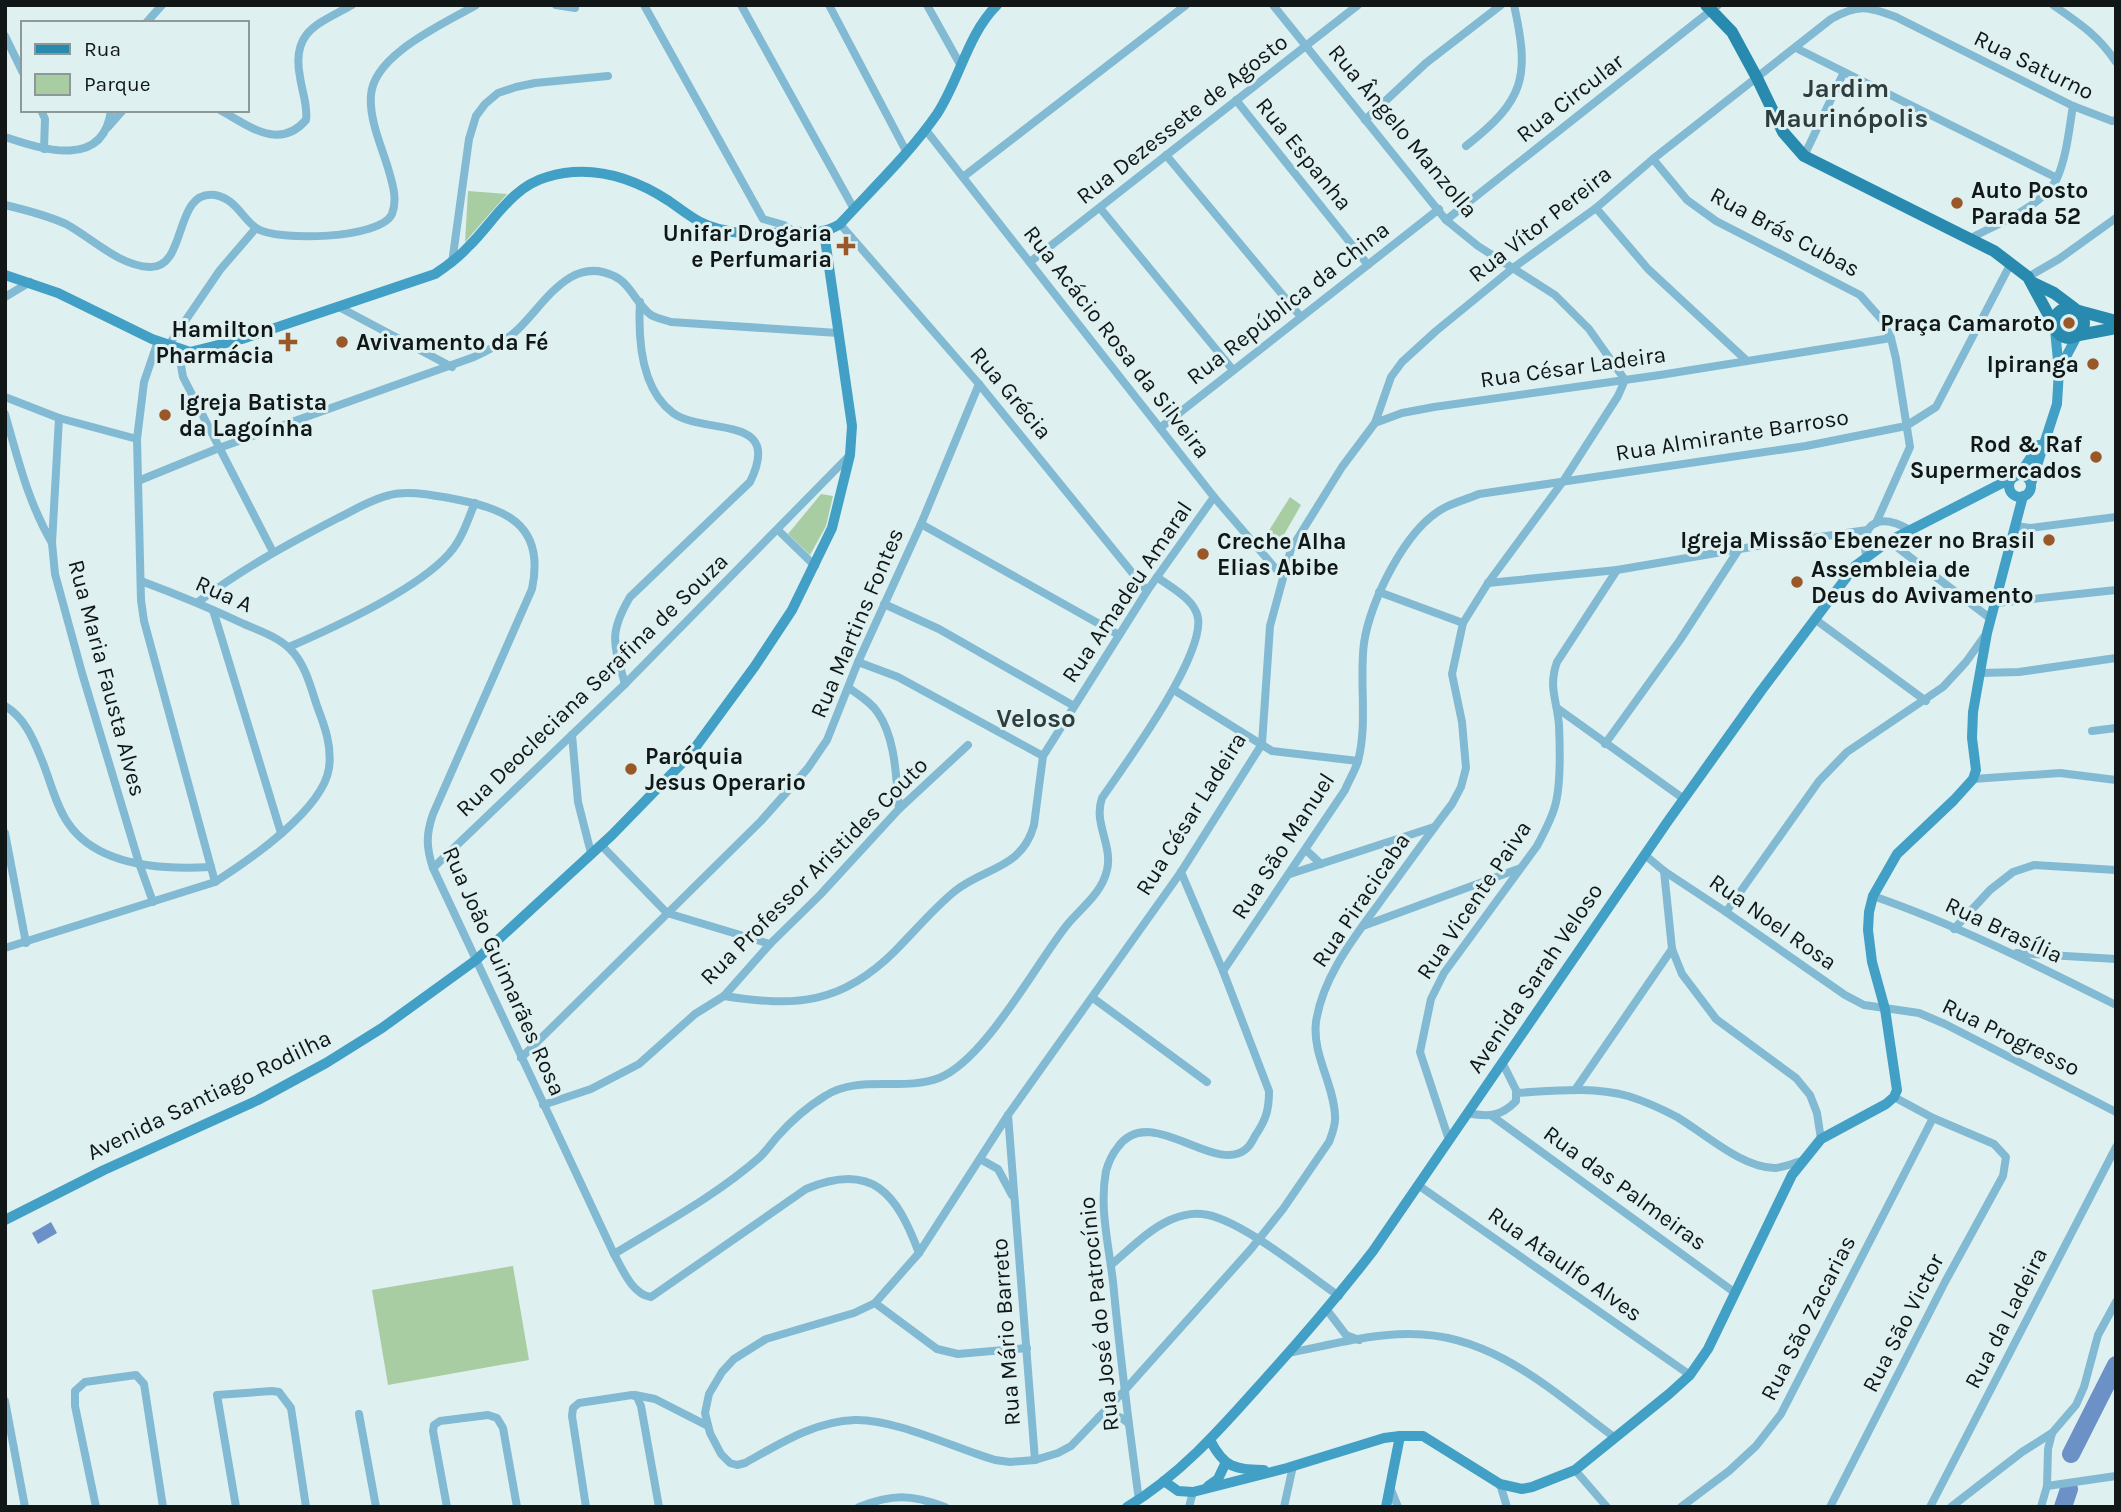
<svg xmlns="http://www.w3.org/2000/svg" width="2121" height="1512" font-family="Karla,sans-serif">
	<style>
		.green { fill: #a9cda2 }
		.water { fill: #6b91c7 }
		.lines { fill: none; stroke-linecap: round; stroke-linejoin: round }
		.river { stroke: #6b91c7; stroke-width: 18 }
		.street { stroke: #82bad3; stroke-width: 8 }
		.secondary { stroke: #429fc5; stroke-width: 10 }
		.primary { stroke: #288aae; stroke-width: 12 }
		.poi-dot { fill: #9a5727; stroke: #dff0f0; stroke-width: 2.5 }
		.labels { text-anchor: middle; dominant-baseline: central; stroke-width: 6; stroke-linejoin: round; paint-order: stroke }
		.street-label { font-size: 23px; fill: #111717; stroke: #dff0f0 }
		.poi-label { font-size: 23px; font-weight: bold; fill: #111717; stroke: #dff0f0; text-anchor: start }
		.quarter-label { font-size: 26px; font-weight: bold; fill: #2f3c3d; stroke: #dff0f0 }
	</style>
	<rect width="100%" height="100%" fill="#dff0f0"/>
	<g class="green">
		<polygon points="468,191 507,194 465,242"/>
		<polygon points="821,494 833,496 826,526 810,555 788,534"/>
		<polygon points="1290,497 1301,505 1281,540 1268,532"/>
		<polygon points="513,1266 529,1360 388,1385 372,1290"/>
	</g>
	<polygon class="water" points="51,1222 57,1233 38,1244 32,1233"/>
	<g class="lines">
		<g class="river">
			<polyline points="2071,1454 2116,1365"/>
			<polyline points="2063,1507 2069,1489"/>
		</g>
		<g class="street">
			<polyline points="556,5 575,8"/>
			<polyline points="644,5 763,219 784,225 795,232"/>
			<polyline points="741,5 854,209"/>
			<polyline points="829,5 906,151"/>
			<polyline points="927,5 961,66"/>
			<path d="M 1273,5 L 1446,220 L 1478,246 L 1555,295 L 1589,329 L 1625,380 L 1618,396 L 1564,480 L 1488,583 L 1463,623 L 1452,674 L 1462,722 L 1466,768 L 1461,787 L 1452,804 C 1429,834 1407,865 1385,895 C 1358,933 1323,974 1316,1022 C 1312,1055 1334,1084 1335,1116 C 1336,1125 1332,1134 1329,1142 L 1283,1209 L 1251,1249 L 1124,1391 L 1071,1446 L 1058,1453 L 1035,1460 L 1010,1462 L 995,1460 C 954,1448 896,1419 855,1420 C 815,1421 779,1444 745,1463 L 737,1465 L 730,1463 L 721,1454 L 710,1433 L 705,1413 L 709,1394 L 722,1372 L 734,1359 L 766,1339 L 854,1313 L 875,1303 L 919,1253 L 1008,1115 L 1181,872 L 1262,744 L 1270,626 L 1291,549 L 1342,467 L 1375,423 L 1402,413 L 1434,407 L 1660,375 L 1891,338"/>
			<path d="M 2053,5 C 2079,23 2098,35 2116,62"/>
			<polyline points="146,23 162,5"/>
			<polyline points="5,36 23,73"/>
			<polyline points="1796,48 2057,178"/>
			<polyline points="1236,100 1368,265"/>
			<polyline points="41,110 45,119 44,149"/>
			<path d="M 220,110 C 249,126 279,151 306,120 C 308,105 302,92 300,77 C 291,31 318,24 352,5"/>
			<polyline points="1365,120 1426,63 1501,5"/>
			<polyline points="108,127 123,110"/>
			<polyline points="925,129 1214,497 1282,576"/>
			<path d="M 5,137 C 44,150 104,169 111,110"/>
			<path d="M 1466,146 C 1525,100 1530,77 1514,5"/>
			<polyline points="1166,155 1301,317"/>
			<polyline points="1804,156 1844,72"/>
			<polyline points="1653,159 1687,200 1716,221 1860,295 1883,321 1891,338 1896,359 1910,447 1876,523"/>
			<polyline points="963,177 1186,5"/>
			<path d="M 5,205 C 26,210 46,215 66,224 C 92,238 119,266 150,267 C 188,268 173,189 215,195 C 236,199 241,217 256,228 C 277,242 381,239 392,214 C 398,199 392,182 388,168 C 381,145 369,119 371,95 C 374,54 444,24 476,5"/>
			<polyline points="1100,208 1233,370"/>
			<polyline points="1596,208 1648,269 1746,360"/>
			<polyline points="1446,220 1718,5"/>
			<polyline points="840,224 979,384 1147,591"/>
			<path d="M 1971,238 C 1997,224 2046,205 2058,176 C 2067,154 2069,129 2073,106"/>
			<polyline points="1030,262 1358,5"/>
			<polyline points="452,263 469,139 476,116 485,104 498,93 516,87 535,83 608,76"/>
			<polyline points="2028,277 2059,259 2116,218"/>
			<polyline points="5,297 30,282"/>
			<polyline points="339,307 452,367"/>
			<polyline points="158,341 144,382 137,439 141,600 144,621 215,882"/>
			<polyline points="168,346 220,270 256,228"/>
			<polyline points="178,348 183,377 273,552"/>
			<polyline points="5,397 59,418 137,439"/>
			<path d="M 5,414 C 18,459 28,502 52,543"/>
			<polyline points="59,418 52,543 55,574 82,673 139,863 153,902"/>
			<path d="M 1375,423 L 1391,377 L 1402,362 L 1436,331 L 1513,268 L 1596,208 L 1653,159 L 1831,19 C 1858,4 1867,6 1896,17 L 2073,106 L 2112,121 L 2116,120"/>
			<polyline points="1160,428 1439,209"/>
			<path d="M 138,481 L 219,448 L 474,357 C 489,350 503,343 515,332 C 543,307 569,254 614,276 C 630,283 637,305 651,315 C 656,318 665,320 671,322 L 838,333"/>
			<polyline points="921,524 1119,635"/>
			<polyline points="2016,526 2030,528 2116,517"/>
			<polyline points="778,530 815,566"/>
			<polyline points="1889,541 1991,619"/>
			<path d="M 1866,556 C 1860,519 1882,514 1910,530"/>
			<polyline points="1488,583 1617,570 1757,546 1867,530"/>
			<polyline points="1379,592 1463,623"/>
			<path d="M 198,602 C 244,568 286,545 336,519 C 353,511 371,499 390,495 C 407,490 431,495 449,498 C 503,508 546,522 532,589 L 433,814 C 426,834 426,847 433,868 L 614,1254"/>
			<polyline points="1996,603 2116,590"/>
			<polyline points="884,604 939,629 1074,706"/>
			<polyline points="213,610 281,833"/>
			<polyline points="1816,620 1926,701"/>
			<path d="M 289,647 C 333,628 433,583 457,543 C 465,531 469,516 475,503"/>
			<polyline points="858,662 898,677 1043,756"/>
			<polyline points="1981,673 2019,672 2116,658"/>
			<path d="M 625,684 C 614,644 608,634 630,597 L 750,482 C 784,413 705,436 673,413 C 641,389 638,338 640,302"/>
			<path d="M 849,688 C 860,696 871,702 878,713 C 896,739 896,779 899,809"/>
			<polyline points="1174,690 1272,751 1358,761"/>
			<path d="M 5,706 C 24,717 33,738 41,758 C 50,779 55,804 68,823 C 97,866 162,870 211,867"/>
			<polyline points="1557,708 1684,799"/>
			<polyline points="2092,731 2116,728"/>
			<polyline points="572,735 578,802 591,853"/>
			<polyline points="1605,744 1680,640 1739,549"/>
			<polyline points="1973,779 2060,773 2116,780"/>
			<polyline points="5,833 26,943"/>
			<polyline points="601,845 667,913 770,944"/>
			<polyline points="1306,850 1321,864"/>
			<polyline points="1645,855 1664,871 1726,912 1845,995 1864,1005 1919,1013 1945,1024 2116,1112"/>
			<polyline points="433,868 625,684 849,456"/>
			<polyline points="1664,871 1672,949 1682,974 1716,1019 1796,1078 1810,1095 1817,1113 1821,1139"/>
			<polyline points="1290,874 1434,827"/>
			<path d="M 1873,896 C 1957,925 2036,965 2116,1005"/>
			<polyline points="1726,912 1819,781 1847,752 1943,687 1966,662 1986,634"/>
			<polyline points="1363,926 1518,869"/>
			<polyline points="1954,929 1990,890 2013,872 2034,865 2116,870"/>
			<path d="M 5,948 L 215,882 C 248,861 323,810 329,768 C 332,746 325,727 317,706 C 311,688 305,663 290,649 C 278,637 260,631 244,624 C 210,608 176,594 141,581"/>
			<polyline points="2017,953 2116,959"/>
			<path d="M 1223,971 L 1345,790 C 1349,780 1355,771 1358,761 C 1368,723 1359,681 1364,643 C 1370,601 1406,528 1444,508 C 1455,502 1468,499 1479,494 L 1806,446 L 1906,426 L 1936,407 L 2011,263"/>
			<path d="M 724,996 C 795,1007 841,1005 895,951 C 915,931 933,909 955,891 C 985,867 1022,869 1034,825 L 1043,756 L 1147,591 L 1214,497"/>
			<polyline points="1093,998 1207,1082"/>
			<polyline points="521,1058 761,821 808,768 827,740 858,662 921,524 979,384"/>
			<polyline points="1575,1090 1672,949"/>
			<path d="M 1516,1093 C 1553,1091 1591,1086 1628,1096 C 1644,1101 1662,1109 1677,1117 C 1704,1133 1743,1169 1776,1168 C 1784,1167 1794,1163 1802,1161"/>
			<polyline points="543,1105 591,1089 639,1064 695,1014 724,996 770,944 820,895 899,809 968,745"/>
			<path d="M 1467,1113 C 1488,1117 1501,1117 1516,1101 L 1516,1090 L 1502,1062"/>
			<polyline points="1008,1115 1035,1460"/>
			<polyline points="1492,1116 1734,1292"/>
			<path d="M 1449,1140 L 1420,1052 L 1431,999 L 1444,973 L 1537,846 C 1544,833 1551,820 1555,806 C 1561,785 1560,747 1559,725 C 1557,700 1548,687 1557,662 L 1617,570"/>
			<polyline points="980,1159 998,1169 1012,1195"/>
			<polyline points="1418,1185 1690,1375"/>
			<path d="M 919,1253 C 897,1194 873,1161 806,1189 L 651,1297 C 632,1294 623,1270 614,1254 C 663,1224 717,1195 760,1157 C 766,1151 771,1144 777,1137 C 791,1121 807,1107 825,1096 C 859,1074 903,1092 939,1078 C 985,1060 1035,965 1067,925 C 1081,908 1102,893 1107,870 C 1113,845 1093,823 1102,798 C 1126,763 1204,657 1198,618 C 1195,599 1170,587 1157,577"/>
			<path d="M 1111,1265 C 1130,1249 1148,1230 1170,1220 C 1179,1216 1192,1213 1202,1214 C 1238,1217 1307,1274 1339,1296"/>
			<polyline points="875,1303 937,1349 958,1354 1027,1348"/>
			<polyline points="1327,1310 1346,1335 1359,1340"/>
			<path d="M 1288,1353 C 1327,1346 1372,1333 1411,1334 C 1493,1334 1552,1391 1614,1437"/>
			<polyline points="635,1395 655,1399 708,1426"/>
			<polyline points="5,1401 25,1507"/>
			<polyline points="359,1414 376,1507"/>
			<path d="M 1099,1417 C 1111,1412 1119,1415 1128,1423"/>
			<polyline points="1575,1470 1607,1507"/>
			<polyline points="1500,1484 1507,1507"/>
			<polyline points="2047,1486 2116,1476"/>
			<polyline points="1390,1487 1398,1507"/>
			<path d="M 1139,1500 C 1129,1427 1120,1355 1113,1282 C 1109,1246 1099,1208 1106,1171 C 1108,1164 1113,1153 1118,1147 C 1150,1102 1215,1176 1246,1149 C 1250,1146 1253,1140 1255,1136 C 1266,1120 1269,1110 1269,1091 L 1223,971 L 1181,872"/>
			<polyline points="96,1507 75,1406 75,1391 85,1382 136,1375 144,1384 163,1507"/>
			<polyline points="236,1507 217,1395 272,1391 279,1392 291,1408 306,1507"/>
			<polyline points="447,1507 433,1431 434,1425 440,1421 488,1415 497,1418 503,1428 517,1507"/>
			<polyline points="586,1507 572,1416 573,1408 579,1403 632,1395 637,1397 641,1406 659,1507"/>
			<path d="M 859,1507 C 892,1494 911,1494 945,1507"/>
			<polyline points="1189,1507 1193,1492"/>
			<polyline points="1284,1507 1293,1466"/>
			<polyline points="1681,1507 1729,1471 1756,1446 1781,1414 1933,1118"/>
			<polyline points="1830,1507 1945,1282 2003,1176 2006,1157 1994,1144 1933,1118 1894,1097"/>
			<polyline points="1930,1507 2116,1147"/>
			<polyline points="1951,1507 2022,1452 2052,1433"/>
			<polyline points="2041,1507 2047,1486 2048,1449 2052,1433 2076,1405 2084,1387 2098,1335 2116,1302"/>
		</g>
		<g class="secondary">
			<path d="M 5,275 L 58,293 L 152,339 L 190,352 L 242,339 L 435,274 C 447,266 458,258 468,247 C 493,223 511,187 547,177 C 590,164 632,177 669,201 C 679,208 689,216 700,222 C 727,236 759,234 789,232 C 808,231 823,235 840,224 C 873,188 910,153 937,114 C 960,79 967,35 997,5"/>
			<polyline points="2059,370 2077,336"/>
			<polyline points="2019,475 2039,445"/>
			<circle cx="2020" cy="486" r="11"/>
			<polyline points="2031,484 2057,404 2059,370 2055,330"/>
			<polyline points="5,1220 104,1170 258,1100 326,1063 382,1028 476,960 612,835 689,756 755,666 792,610 832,528 850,455 852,426 824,232"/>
			<path d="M 1210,1440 C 1225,1469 1235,1469 1264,1470"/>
			<polyline points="1164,1481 1178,1491 1193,1492 1287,1468 1384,1438 1400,1436 1423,1436 1500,1484 1522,1489 1532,1487 1575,1470 1669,1394 1690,1375 1708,1349 1792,1175 1821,1139 1886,1104 1894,1097 1897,1090 1885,1009 1872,962 1868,930 1869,912 1873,896 1897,854 1954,800 1973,779 1976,770 1972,738 1973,712 1987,633 2023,496"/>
			<polyline points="1208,1486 1218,1479 1226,1462"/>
			<path d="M 1127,1507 C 1182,1474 1223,1426 1265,1379 C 1303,1337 1339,1295 1373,1251 L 1668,821 L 1761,691 L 1855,566 L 1889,541 L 2014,477"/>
			<polyline points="1386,1507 1400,1436"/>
		</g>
		<g class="primary">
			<polyline points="1706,5 1732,32 1757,78 1783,132 1804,156 1994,251 2028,277 2054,325"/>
			<polyline points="2031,282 2054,293 2074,308"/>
			<circle cx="2069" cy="323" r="15"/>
			<polyline points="2079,311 2116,321"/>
			<polyline points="2079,335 2116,328"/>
		</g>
	</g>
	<g class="poi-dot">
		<circle cx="1957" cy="203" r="7"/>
		<path d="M842.5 235.5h7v7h7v7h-7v7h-7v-7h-7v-7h7z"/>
		<circle cx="2069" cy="323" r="7"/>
		<path d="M284.5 331.5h7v7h7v7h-7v7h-7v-7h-7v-7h7z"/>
		<circle cx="342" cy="342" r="7"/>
		<circle cx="2093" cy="364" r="7"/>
		<circle cx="165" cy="415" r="7"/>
		<circle cx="2096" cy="457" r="7"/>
		<circle cx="2049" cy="540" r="7"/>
		<circle cx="1203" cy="554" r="7"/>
		<circle cx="1797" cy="582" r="7"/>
		<circle cx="631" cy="769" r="7"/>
	</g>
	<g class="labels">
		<g class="street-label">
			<text transform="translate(2034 65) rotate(26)">Rua Saturno</text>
			<text transform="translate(1570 98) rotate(-38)">Rua Circular</text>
			<text transform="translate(1182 119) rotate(-38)">Rua Dezessete de Agosto</text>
			<text transform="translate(1403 131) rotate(50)">Rua Ângelo Manzolla</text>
			<text transform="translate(1304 154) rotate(51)">Rua Espanha</text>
			<text transform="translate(1540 224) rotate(-38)">Rua Vítor Pereira</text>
			<text transform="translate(1785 232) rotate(28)">Rua Brás Cubas</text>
			<text transform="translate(1288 303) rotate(-38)">Rua República da China</text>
			<text transform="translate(1117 342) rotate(52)">Rua Acácio Rosa da Silveira</text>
			<text transform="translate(1573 367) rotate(-8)">Rua César Ladeira</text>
			<text transform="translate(1011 393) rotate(50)">Rua Grécia</text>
			<text transform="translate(1732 435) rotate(-9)">Rua Almirante Barroso</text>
			<text transform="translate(1127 592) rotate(-56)">Rua Amadeu Amaral</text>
			<text transform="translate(224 594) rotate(24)">Rua A</text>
			<text transform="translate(857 623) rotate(-67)">Rua Martins Fontes</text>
			<text transform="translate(107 678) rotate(75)">Rua Maria Fausta Alves</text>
			<text transform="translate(592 685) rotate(-44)">Rua Deocleciana Serafina de Souza</text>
			<text transform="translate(1191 814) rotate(-58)">Rua César Ladeira</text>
			<text transform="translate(1283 846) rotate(-57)">Rua São Manuel</text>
			<text transform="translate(814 871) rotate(-45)">Rua Professor Aristides Couto</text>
			<text transform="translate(1361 900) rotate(-56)">Rua Piracicaba</text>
			<text transform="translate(1474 900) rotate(-56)">Rua Vicente Paiva</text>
			<text transform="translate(1773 922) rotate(35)">Rua Noel Rosa</text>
			<text transform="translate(2004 930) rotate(25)">Rua Brasília</text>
			<text transform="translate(504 971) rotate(66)">Rua João Guimarães Rosa</text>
			<text transform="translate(1535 978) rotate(-56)">Avenida Sarah Veloso</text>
			<text transform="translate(2011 1037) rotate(26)">Rua Progresso</text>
			<text transform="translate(209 1095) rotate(-26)">Avenida Santiago Rodilha</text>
			<text transform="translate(1625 1188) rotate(36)">Rua das Palmeiras</text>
			<text transform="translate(1565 1264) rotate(35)">Rua Ataulfo Alves</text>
			<text transform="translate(1099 1314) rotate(-96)">Rua José do Patrocínio</text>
			<text transform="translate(1808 1318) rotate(-63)">Rua São Zacarias</text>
			<text transform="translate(2006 1318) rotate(-63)">Rua da Ladeira</text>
			<text transform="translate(1903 1323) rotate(-63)">Rua São Victor</text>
			<text transform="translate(1006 1332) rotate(-94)">Rua Mário Barreto</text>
		</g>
		<g class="poi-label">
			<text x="1971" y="190">Auto Posto<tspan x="1971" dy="26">Parada 52</tspan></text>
			<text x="832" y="233" text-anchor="end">Unifar Drogaria<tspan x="832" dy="26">e Perfumaria</tspan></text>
			<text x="2055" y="323" text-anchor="end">Praça Camaroto</text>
			<text x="274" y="329" text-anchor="end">Hamilton<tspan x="274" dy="26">Pharmácia</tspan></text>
			<text x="356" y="342">Avivamento da Fé</text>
			<text x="2079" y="364" text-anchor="end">Ipiranga</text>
			<text x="179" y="402">Igreja Batista<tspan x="179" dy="26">da Lagoínha</tspan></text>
			<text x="2082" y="444" text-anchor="end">Rod &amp; Raf<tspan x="2082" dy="26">Supermercados</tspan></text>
			<text x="2035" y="540" text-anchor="end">Igreja Missão Ebenezer no Brasil</text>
			<text x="1217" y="541">Creche Alha<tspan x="1217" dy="26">Elias Abibe</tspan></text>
			<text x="1811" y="569">Assembleia de<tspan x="1811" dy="26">Deus do Avivamento</tspan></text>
			<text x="645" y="756">Paróquia<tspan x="645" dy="26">Jesus Operario</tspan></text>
		</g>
		<g class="quarter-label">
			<text x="1846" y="88">Jardim<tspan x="1846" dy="30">Maurinópolis</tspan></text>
			<text x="1036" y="718">Veloso</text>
		</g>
	</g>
	<rect width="2121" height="1512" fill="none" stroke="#111717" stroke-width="14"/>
	<rect x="21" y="21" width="228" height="91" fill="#dff0f0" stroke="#8d9999" stroke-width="2"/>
	<rect x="35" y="44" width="35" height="10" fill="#288aae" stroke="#8d9999" stroke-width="2"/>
	<text x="84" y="56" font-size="21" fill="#111717">Rua</text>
	<rect x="35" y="74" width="35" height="21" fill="#a9cda2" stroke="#8d9999" stroke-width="2"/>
	<text x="84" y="91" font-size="21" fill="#111717">Parque</text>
</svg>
